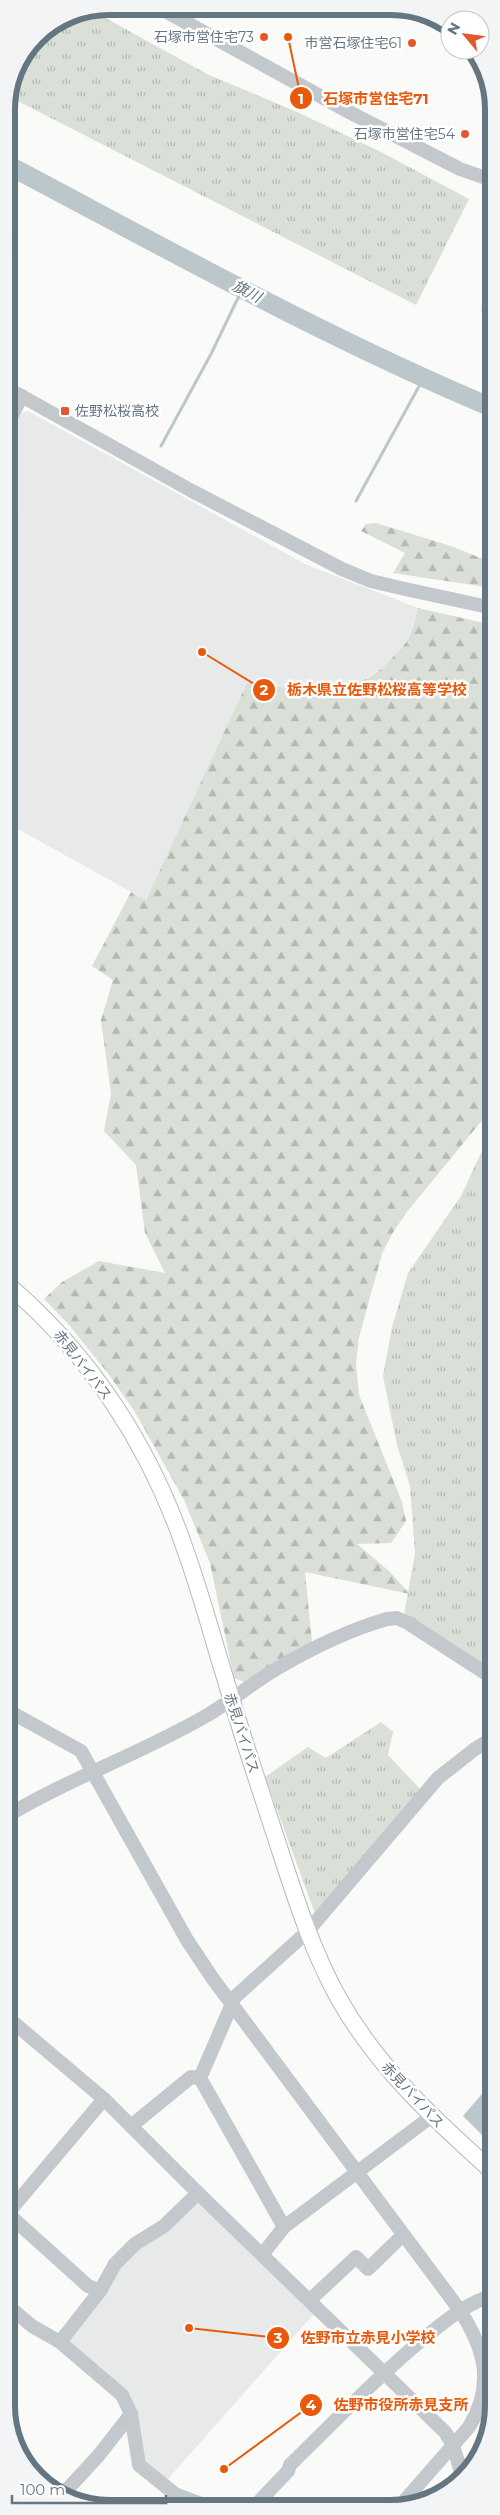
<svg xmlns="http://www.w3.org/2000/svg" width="500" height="2515" font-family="Montserrat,'Noto Sans JP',sans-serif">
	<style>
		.built { fill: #e8e9e9 }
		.grass { fill: url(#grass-tufts) }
		.forest { fill: url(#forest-firs) }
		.water { fill: #bbc7cb }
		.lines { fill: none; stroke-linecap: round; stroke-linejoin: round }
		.stream { stroke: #bbc7cb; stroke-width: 3 }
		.river { stroke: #bbc7cb; stroke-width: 19 }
		.major-casing { stroke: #b5babe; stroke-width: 18 }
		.minor { stroke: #c3c8cc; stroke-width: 14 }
		.major { stroke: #fff; stroke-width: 16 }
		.poi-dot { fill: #e4572e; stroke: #fff; stroke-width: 2 }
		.labels { text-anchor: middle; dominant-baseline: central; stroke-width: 5; stroke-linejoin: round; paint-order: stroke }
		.poi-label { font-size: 14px; fill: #657683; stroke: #fff; text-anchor: end }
		.street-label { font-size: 14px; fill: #657683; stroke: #fff }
		.water-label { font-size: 15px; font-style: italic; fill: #60757c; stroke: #fff }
		.rim { fill: none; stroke: #657683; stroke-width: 6 }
		.leader { fill: none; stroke: #e8590c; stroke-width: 2 }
		.callout-dot { fill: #e8590c; stroke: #fff; stroke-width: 2 }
		.mark-label { font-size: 15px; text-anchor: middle; font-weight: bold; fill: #fff }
		.callout-label { font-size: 15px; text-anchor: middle; font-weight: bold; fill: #e8590c; stroke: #fff; stroke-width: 5; stroke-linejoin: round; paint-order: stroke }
	</style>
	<defs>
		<pattern id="grass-tufts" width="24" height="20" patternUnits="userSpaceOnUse" patternTransform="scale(1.25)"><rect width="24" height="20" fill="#dadfd7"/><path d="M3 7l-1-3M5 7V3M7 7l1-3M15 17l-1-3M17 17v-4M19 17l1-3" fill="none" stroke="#b4b9b4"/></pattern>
		<pattern id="forest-firs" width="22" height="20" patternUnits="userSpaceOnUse" patternTransform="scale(1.25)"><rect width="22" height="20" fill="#dadfd7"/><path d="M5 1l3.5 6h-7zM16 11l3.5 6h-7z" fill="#b4b9b4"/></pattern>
	</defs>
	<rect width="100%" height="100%" fill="#fafaf8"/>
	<g class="built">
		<polygon points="28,411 305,564 418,608 408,639 387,665 359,682 333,690 313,691 247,683 146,900 7,823 7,440 21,413"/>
		<polygon points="196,2200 314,2314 168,2479 143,2462 136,2407 127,2394 66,2342 116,2266"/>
	</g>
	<g class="grass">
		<path d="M 91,10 L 207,74 L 297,112 L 381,152 L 469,199 L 416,305 L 8,96 C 10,87 11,77 14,69 C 29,37 58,16 91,10 Z"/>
		<polygon points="493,1127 493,1672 404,1615 415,1553 410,1486 397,1445 383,1376 392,1327 408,1273 461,1196"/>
		<polygon points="381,1722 393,1732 388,1755 424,1793 317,1919 265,1777 308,1747 326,1758"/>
	</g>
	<g class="forest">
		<polygon points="493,257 493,323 481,312 486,261"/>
		<polygon points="376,523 451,546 493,563 493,588 393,573 405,553 361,531 366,524"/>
		<path d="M 418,608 L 493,625 L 493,928 L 487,939 L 493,950 L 493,1107 L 406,1213 L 392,1234 L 382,1254 L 359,1337 L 356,1364 L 359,1395 L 402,1502 L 406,1521 L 391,1543 L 357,1544 L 389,1571 L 410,1594 L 305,1572 L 312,1642 L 244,1682 L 234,1678 L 210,1563 L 184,1500 L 135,1412 L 107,1372 L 69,1325 L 44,1299 L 62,1282 L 99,1261 L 165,1273 L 145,1233 L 136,1165 L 104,1131 L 111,1094 L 101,1020 L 113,980 L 92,966 L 131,892 L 146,900 L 247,683 C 299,689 357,702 395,655 C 399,650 406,644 409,637 C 413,628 415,617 418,608 Z"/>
	</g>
	<polygon class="water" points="487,2088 493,2094 493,2146 463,2116"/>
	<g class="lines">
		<g class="stream">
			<polyline points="161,446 211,354 237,300 245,290"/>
			<polyline points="356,501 423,379"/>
		</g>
		<path class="river" d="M 6,164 C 167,249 326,338 493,408"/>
		<defs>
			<path id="major" d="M 7,1284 C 91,1355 151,1448 186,1552 C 200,1591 211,1632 223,1671 C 239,1726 257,1780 275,1835 C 293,1890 310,1947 339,1999 C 378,2068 435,2120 493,2172"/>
		</defs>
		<use href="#major" class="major-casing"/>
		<g class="minor">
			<polyline points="158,7 351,113 460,169 483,177 487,176 493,164"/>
			<polyline points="7,388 192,491 342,569 371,581 405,589 493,608"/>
			<polyline points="7,425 22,396"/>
			<path d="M 7,1710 L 81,1751 L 187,1940 L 213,1979 L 459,2309 C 485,2349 495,2384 469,2427 L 398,2508"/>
			<path d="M 7,1816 C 70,1778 140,1754 204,1717 C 229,1703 251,1684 276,1669 C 310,1649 349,1630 387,1619 L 397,1618 L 408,1623 L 493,1678"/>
			<polyline points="7,2017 104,2099 198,2193 445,2432 453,2445 463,2479"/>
			<polyline points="131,2126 191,2077 200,2078"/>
			<polyline points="7,2213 88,2286 100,2291"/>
			<polyline points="7,2214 104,2099"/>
			<polyline points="284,2227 200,2078 235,1997 307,1932 438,1778 475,1749 493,1738"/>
			<polyline points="262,2255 284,2227 432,2116"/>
			<polyline points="310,2300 356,2257 368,2269 403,2235"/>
			<polyline points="7,2305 32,2326 60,2342 122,2395 131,2414 139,2465 175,2494 209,2507"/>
			<polyline points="60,2342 100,2291 115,2264 135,2244 164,2226 198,2193"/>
			<polyline points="64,2493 99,2455 131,2414"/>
			<path d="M 254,2507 L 288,2471 L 290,2465 C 332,2424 372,2382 417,2344 C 442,2324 463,2304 494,2295"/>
		</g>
		<use href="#major" class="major"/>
	</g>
	<g class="poi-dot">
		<circle cx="264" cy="37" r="5"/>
		<circle cx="412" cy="43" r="5"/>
		<circle cx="465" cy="134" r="5"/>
		<rect x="60" y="406" width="10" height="10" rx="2.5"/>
	</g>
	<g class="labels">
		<g class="poi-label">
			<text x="254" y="37">石塚市営住宅73</text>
			<text x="402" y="43">市営石塚住宅61</text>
			<text x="455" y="134">石塚市営住宅54</text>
			<text x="75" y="411" text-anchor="start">佐野松桜高校</text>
		</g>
		<g class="street-label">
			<text transform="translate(83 1365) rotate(52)">赤見バイパス</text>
			<text transform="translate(242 1733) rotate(72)">赤見バイパス</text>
			<text transform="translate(413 2095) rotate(47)">赤見バイパス</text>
		</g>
		<g class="water-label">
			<text transform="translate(247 291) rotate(27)">旗川</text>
		</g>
	</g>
	<path d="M0 0H500V2515H0ZM109 15H391A94 94 0 0 1 485 109V2406A94 94 0 0 1 391 2500H109A94 94 0 0 1 15 2406V109A94 94 0 0 1 109 15Z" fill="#f3f4f5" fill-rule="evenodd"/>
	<path class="rim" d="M109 15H391A94 94 0 0 1 485 109V2406A94 94 0 0 1 391 2500H109A94 94 0 0 1 15 2406V109A94 94 0 0 1 109 15Z"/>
	<path class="leader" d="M288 37L301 98M202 652L264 690M189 2328L278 2338M224 2469L311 2405"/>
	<g class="callout-dot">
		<circle cx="288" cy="37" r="5"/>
		<circle cx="202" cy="652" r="5"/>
		<circle cx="189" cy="2328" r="5"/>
		<circle cx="224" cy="2469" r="5"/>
		<circle cx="301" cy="98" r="12"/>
		<circle cx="264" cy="690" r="12"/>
		<circle cx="278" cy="2338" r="12"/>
		<circle cx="311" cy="2405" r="12"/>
	</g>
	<g class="mark-label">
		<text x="301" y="104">1</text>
		<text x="264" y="695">2</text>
		<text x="278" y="2343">3</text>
		<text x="311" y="2410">4</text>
	</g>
	<g class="callout-label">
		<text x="376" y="104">石塚市営住宅71</text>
		<text x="377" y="695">栃木県立佐野松桜高等学校</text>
		<text x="368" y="2343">佐野市立赤見小学校</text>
		<text x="401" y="2410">佐野市役所赤見支所</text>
	</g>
	<g transform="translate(465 35) rotate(299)"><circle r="24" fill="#ffffff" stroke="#c1c8cd"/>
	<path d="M0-4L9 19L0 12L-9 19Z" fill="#e4572e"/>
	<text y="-8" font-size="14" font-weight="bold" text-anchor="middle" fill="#657683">N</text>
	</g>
	<path d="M12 2495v8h154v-8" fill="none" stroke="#657683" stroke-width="2.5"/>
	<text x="20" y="2495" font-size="15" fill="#657683" stroke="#ffffff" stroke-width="4" paint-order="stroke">100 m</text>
</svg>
